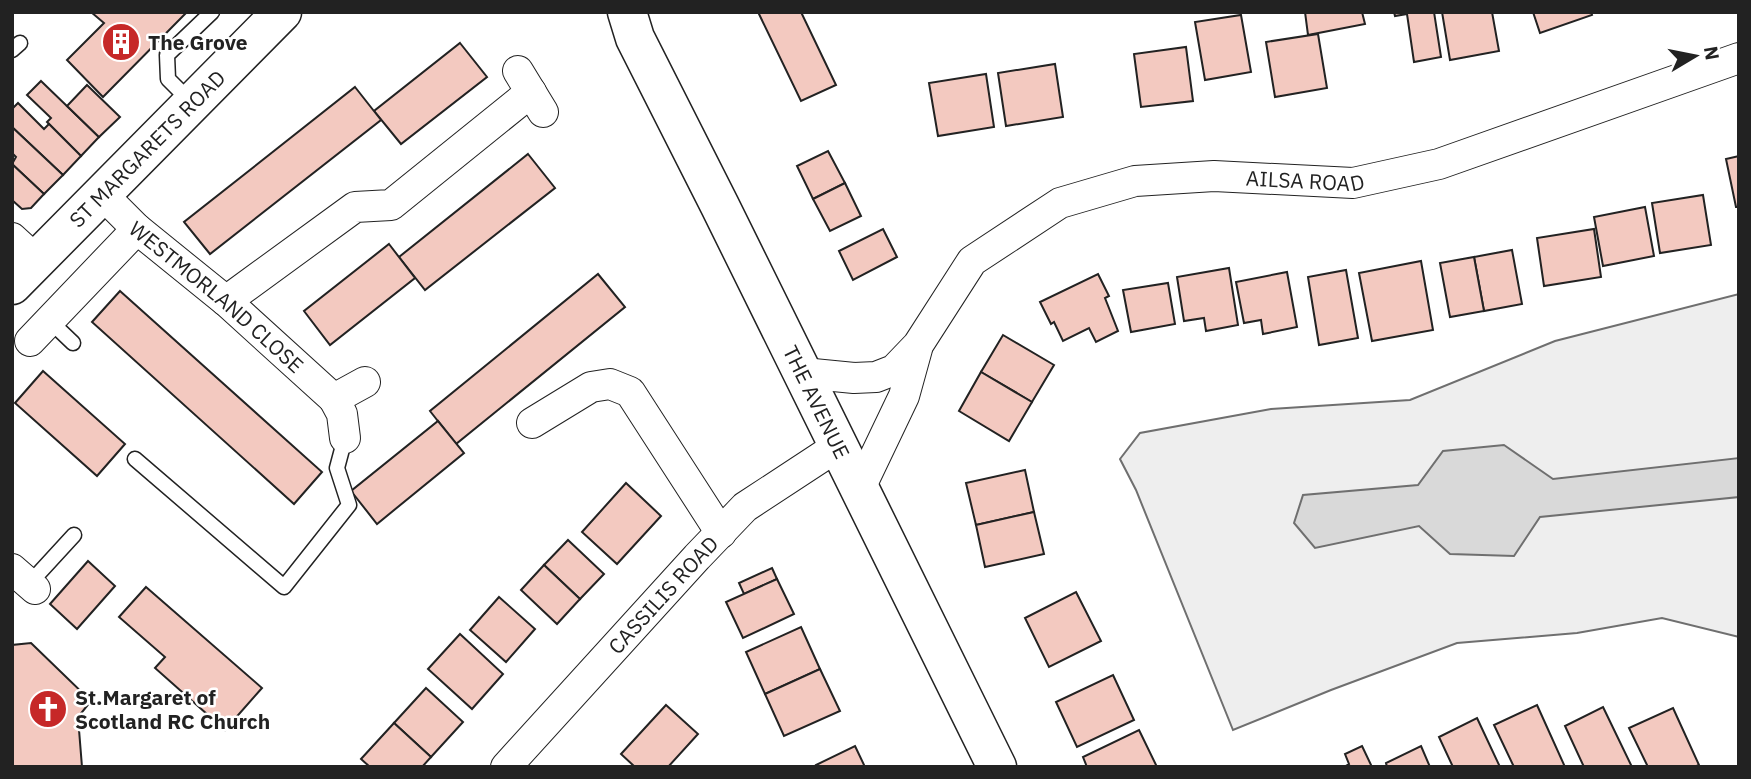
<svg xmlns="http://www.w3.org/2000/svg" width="1751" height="779" font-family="'IBM Plex Sans',sans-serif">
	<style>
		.green { fill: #eee; stroke: #6f6f6f; stroke-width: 2 }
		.water { fill: #d9d9d9; stroke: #6f6f6f; stroke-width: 2 }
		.building { fill: #f3c9c0; stroke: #222; stroke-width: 2 }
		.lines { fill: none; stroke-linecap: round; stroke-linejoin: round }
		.lane-casing { stroke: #222; stroke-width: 17 }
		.street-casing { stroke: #222; stroke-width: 32 }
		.primary-casing { stroke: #222; stroke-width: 41 }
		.highway-casing { stroke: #222; stroke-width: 41 }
		.lane { stroke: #fff; stroke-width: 14 }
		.street { stroke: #fff; stroke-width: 30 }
		.primary { stroke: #fff; stroke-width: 38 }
		.highway { stroke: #fff; stroke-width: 38 }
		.labels { text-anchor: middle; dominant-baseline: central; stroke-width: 5; stroke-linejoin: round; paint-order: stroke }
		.poi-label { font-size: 21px; font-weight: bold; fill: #222; stroke: #fff; text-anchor: start }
		.street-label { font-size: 21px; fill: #222; stroke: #fff }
	</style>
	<rect width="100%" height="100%" fill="#fff"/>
	<polygon class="green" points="1739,294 1739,637 1662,618 1577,633 1457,643 1331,690 1233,730 1136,490 1120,459 1140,433 1271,409 1410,400 1555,341"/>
	<polygon class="water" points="1504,445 1553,479 1739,458 1739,497 1540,517 1514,556 1450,554 1419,526 1315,548 1294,523 1303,495 1418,485 1443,451"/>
	<g class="building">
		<polygon points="91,12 187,12 103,97 67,60 104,23"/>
		<polygon points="758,12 801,12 836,85 801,101"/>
		<polygon points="1305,12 1362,12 1365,24 1308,35"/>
		<polygon points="1394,12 1434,12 1441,57 1414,62 1407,14 1395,16"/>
		<polygon points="1442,12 1492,12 1499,51 1450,60"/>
		<polygon points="1533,12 1591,12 1592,15 1540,33"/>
		<polygon points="1241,15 1251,72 1205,80 1195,22"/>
		<polygon points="1318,34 1327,88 1275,97 1266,42"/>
		<polygon points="460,43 487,77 401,144 374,111"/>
		<polygon points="1186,47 1193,101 1141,107 1134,54"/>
		<polygon points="1055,64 1063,117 1006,126 998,73"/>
		<polygon points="986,74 994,127 938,136 929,83"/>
		<polygon points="41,81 99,137 81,156 47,122 51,118 27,95"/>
		<polygon points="87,85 120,117 99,137 67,106"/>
		<polygon points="355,87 381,120 210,254 184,222"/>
		<polygon points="18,103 44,129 49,124 81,156 63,175 12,127 12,109"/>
		<polygon points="12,127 63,175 44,194 12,164 16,157 12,153"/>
		<polygon points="828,151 845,183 813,199 797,166"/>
		<polygon points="528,154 555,188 425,290 399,257"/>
		<polygon points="1739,156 1739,207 1736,207 1726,159"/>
		<polygon points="12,164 44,194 31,208 22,209 12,200"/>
		<polygon points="845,183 861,216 830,231 813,199"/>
		<polygon points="1703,195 1711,245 1660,253 1652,203"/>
		<polygon points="1645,207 1654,256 1603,266 1594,217"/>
		<polygon points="883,229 897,257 853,280 839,251"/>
		<polygon points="1594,229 1601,277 1544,286 1537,238"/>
		<polygon points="389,244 415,278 330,345 304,311"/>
		<polygon points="1512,250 1522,304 1484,311 1474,257"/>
		<polygon points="1474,257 1484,311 1450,317 1440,263"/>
		<polygon points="1421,261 1433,330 1372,341 1359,273"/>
		<polygon points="1229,268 1238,325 1206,331 1204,318 1184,321 1177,277"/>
		<polygon points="1346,270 1358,338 1319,345 1308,277"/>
		<polygon points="1287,272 1297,327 1263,334 1261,320 1244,323 1236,282"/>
		<polygon points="598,274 625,307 456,444 430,411"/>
		<polygon points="1098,274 1109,296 1105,298 1118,331 1096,342 1089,328 1063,341 1054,322 1051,324 1040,302"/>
		<polygon points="1168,283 1175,324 1131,332 1123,290"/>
		<polygon points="120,291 322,472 294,504 92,322"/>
		<polygon points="1003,335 1054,365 1032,402 981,372"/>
		<polygon points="43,371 125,444 97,476 15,403"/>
		<polygon points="981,372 1032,402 1009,441 959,411"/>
		<polygon points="438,421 464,453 377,524 351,491"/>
		<polygon points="1025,470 1034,512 976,525 966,483"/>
		<polygon points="626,483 661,516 617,564 582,532"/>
		<polygon points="1034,512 1044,554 985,567 976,525"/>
		<polygon points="568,540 604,574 580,599 544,565"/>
		<polygon points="88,561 115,586 77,629 50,604"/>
		<polygon points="544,565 580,599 557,624 521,590"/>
		<polygon points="772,568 777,579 744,594 739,583"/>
		<polygon points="777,579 794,614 743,638 726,602"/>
		<polygon points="146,587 262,688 225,730 155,668 165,657 119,617"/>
		<polygon points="1076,592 1101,641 1049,667 1025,618"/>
		<polygon points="499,597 535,629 506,662 470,630"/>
		<polygon points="801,627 820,669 765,694 746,652"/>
		<polygon points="460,634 503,674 472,709 428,669"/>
		<polygon points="31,643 91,701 78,717 82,767 12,767 12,645"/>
		<polygon points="820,669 840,711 784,736 765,694"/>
		<polygon points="1113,675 1134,720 1077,747 1056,702"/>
		<polygon points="426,688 463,722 431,757 394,723"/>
		<polygon points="666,705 698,734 668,767 635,767 621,754"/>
		<polygon points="1537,705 1565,767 1514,767 1494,725"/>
		<polygon points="1603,707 1632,767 1584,767 1565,726"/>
		<polygon points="1673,708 1699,765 1694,767 1648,767 1629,728"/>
		<polygon points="1477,718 1500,767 1453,767 1439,737"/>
		<polygon points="394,723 431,757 422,767 370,767 361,759"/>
		<polygon points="1139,730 1157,767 1087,767 1083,757"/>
		<polygon points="855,746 865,767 817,767 816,765"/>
		<polygon points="1362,746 1372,767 1344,767 1349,764 1345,754"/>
		<polygon points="1421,746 1430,767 1387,767 1386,763"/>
	</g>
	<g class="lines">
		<defs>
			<g id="lane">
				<polyline points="12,50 20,43"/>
				<polyline points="192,103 168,79 167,55 212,12"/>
				<polyline points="50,321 73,343"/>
				<polyline points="135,459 284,587 349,505 337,468 345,438"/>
				<polyline points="29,584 74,535"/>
			</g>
			<g id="street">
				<polyline points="518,71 543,112"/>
				<path id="s1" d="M 102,194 L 137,229 L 226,301 L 334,399 L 365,382"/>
				<polyline points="12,238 36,260"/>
				<polyline points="226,301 355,207 391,205 531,92"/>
				<polyline points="30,341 137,229"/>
				<path id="s2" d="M 803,373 L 854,378 L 876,377 L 894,370 L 918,345 L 972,261 L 1060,203 L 1135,181 L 1214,176 L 1353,183 L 1439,164 L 1739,58"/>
				<polyline points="334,399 342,414 345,438"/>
				<polyline points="532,423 591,387 610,384 630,392 721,533"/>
				<polyline points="860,488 904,396 917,349"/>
				<polyline points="12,569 35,589"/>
				<path id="s3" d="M 506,767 L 697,557 L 745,507 L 838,446"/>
			</g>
			<g id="primary">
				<path id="s4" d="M 12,285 L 282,12"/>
			</g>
			<g id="highway">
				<path id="s5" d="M 627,12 L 635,38 L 720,206 L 997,767"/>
			</g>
		</defs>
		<use href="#lane" class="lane-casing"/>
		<use href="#street" class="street-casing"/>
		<use href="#primary" class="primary-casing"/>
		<use href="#highway" class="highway-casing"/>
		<use href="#lane" class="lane"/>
		<use href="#street" class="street"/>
		<use href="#primary" class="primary"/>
		<use href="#highway" class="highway"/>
	</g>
	<defs>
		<symbol id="building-disc" viewBox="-11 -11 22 22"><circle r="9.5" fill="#c62828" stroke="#fff"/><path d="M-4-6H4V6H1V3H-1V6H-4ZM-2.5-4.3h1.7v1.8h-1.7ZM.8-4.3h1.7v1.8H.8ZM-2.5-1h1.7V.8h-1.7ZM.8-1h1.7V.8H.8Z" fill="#fff"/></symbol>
		<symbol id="church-disc" viewBox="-11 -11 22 22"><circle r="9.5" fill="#c62828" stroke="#fff"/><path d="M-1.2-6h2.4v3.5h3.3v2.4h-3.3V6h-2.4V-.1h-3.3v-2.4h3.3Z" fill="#fff"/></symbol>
	</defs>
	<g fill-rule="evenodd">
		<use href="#building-disc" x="99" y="20" width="44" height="44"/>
		<use href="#church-disc" x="26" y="687" width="44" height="44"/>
	</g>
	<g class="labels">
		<g class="poi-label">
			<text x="148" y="42">The Grove</text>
			<text x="75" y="697">St.Margaret of<tspan x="75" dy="24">Scotland RC Church</tspan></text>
		</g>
		<g class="street-label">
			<text stroke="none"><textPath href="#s4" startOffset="192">ST MARGARETS ROAD</textPath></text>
			<text stroke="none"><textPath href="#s2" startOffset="581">AILSA ROAD</textPath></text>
			<text stroke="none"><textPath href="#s1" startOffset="154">WESTMORLAND CLOSE</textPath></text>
			<text stroke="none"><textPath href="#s5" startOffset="434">THE AVENUE</textPath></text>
			<text stroke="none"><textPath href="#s3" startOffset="233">CASSILIS ROAD</textPath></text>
		</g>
	</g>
	<rect width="1751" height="779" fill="none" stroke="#222222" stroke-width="28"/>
	<g transform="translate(1695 56) rotate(80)" stroke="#ffffff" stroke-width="5" paint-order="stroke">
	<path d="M0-5L12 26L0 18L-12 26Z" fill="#222222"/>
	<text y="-10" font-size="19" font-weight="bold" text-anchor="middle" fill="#222222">N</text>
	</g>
</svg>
